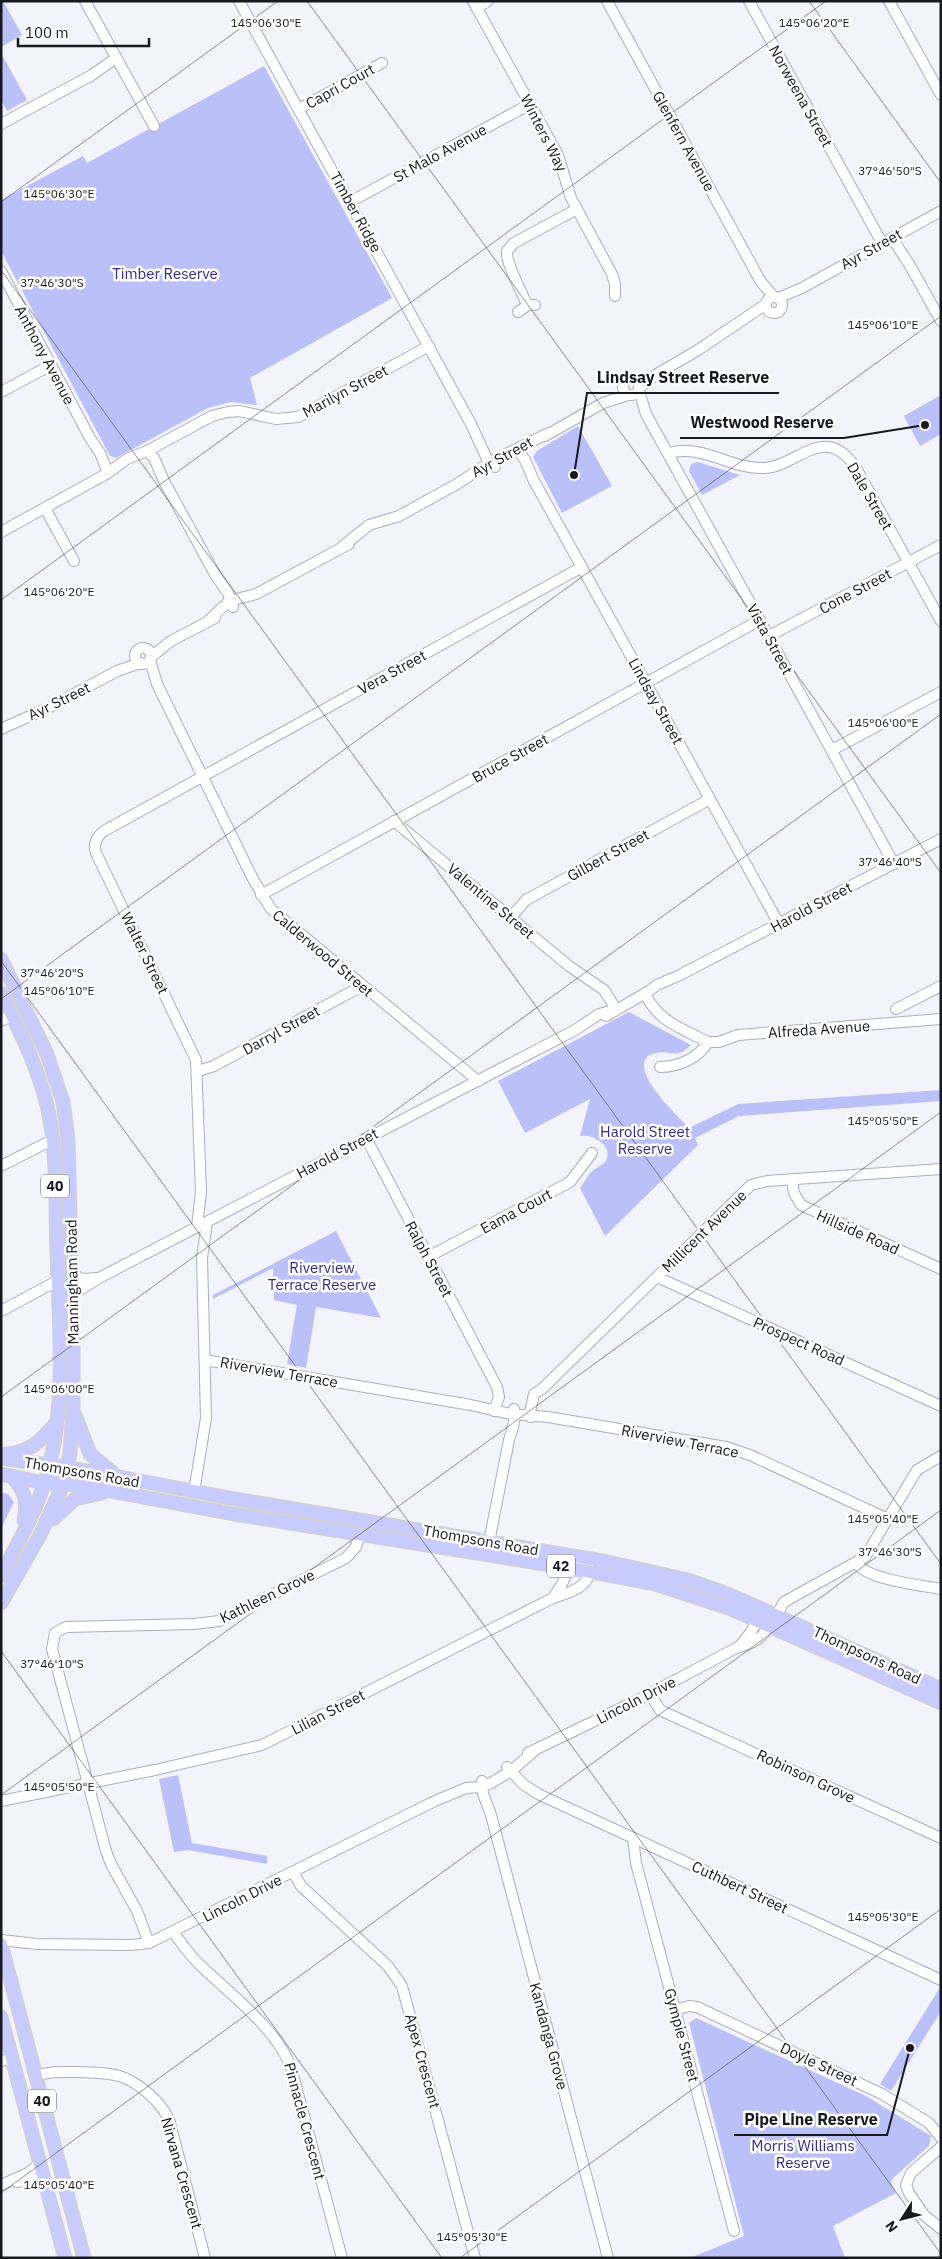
<svg xmlns="http://www.w3.org/2000/svg" width="942" height="2259" font-family="'IBM Plex Sans',sans-serif">
	<style>
		.green { fill: #bbc0f9 }
		.lines { fill: none; stroke-linecap: round; stroke-linejoin: round }
		.minor-casing { stroke: #acaec1; stroke-width: 12 }
		.major-casing { stroke: #d1d1d2; stroke-width: 15 }
		.minor { stroke: #fff; stroke-width: 10 }
		.major { stroke: #c8cbfd; stroke-width: 12 }
		.ticks { fill: none; stroke: #181920; stroke-width: 1; stroke-opacity: 0.45 }
		.labels { text-anchor: middle; dominant-baseline: central; stroke-width: 5; stroke-linejoin: round; paint-order: stroke }
		.shield { fill: #fff; stroke: #5d5e63; stroke-width: 1 }
		.shield-label { font-size: 14px; font-weight: bold; fill: #181920 }
		.street-label { font-size: 15px; fill: #181920; stroke: #fff }
		.park-label { font-size: 15px; fill: #352a8a; stroke: #fff }
		.ticks-label { font-size: 12px; text-anchor: middle; fill: #181920; stroke: #fff; stroke-width: 5; stroke-linejoin: round; paint-order: stroke }
		.leader { fill: none; stroke: #181920; stroke-width: 2 }
		.callout-dot { fill: #181920; stroke: #fff; stroke-width: 2 }
		.callout-label { font-size: 16px; text-anchor: middle; font-weight: bold; fill: #181920; stroke: #fff; stroke-width: 5; stroke-linejoin: round; paint-order: stroke }
	</style>
	<rect width="100%" height="100%" fill="#f2f3fb"/>
	<g class="green">
		<polygon points="1,1 3,1 22,35 1,47"/>
		<polygon points="1,53 27,100 7,111 1,100"/>
		<polygon points="264,66 392,298 250,378 257,405 231,402 208,408 116,458 110,456 1,251 1,200 83,156 87,163"/>
		<polygon points="941,395 941,434 920,446 904,416"/>
		<polygon points="578,426 612,486 562,513 533,457 537,451"/>
		<polygon points="697,462 701,463 740,475 702,495 689,471 691,464"/>
		<path d="M 629,1012 L 691,1045 C 675,1061 671,1049 656,1053 C 618,1061 680,1118 689,1128 L 738,1104 L 941,1090 L 941,1101 L 739,1116 L 695,1138 L 698,1145 L 605,1236 L 580,1188 C 584,1183 587,1176 592,1171 C 596,1168 601,1166 605,1162 C 615,1146 593,1134 580,1136 L 590,1099 L 525,1133 L 498,1081 Z"/>
		<polygon points="336,1231 381,1318 316,1307 306,1368 287,1364 297,1305 274,1300 273,1268 213,1299 213,1295"/>
		<polygon points="1,1493 8,1494 14,1502 1,1529"/>
		<polygon points="178,1775 192,1843 267,1856 267,1864 188,1850 174,1852 159,1779"/>
		<polygon points="941,1986 941,2011 891,2091 880,2084"/>
		<polygon points="696,2018 866,2096 931,2136 929,2146 892,2179 891,2183 896,2193 833,2226 845,2258 690,2258 744,2236 689,2023"/>
	</g>
	<g class="lines">
		<defs>
			<g id="minor">
				<polyline points="85,1 154,126"/>
				<polyline points="239,1 471,424 487,459 495,467"/>
				<polyline points="473,1 558,155 571,198 612,274 615,284 615,296"/>
				<polyline points="607,1 761,282 774,297"/>
				<polyline points="749,1 882,243"/>
				<polyline points="889,1 941,95"/>
				<polyline points="477,8 488,1"/>
				<polyline points="299,109 382,63"/>
				<polyline points="1,124 92,75 116,58"/>
				<polyline points="350,202 530,104"/>
				<polyline points="892,238 909,264 941,321"/>
				<polyline points="1,271 90,438 100,453 108,473"/>
				<circle cx="774" cy="305" r="8"/>
				<polyline points="778,298 802,288 941,211"/>
				<path d="M 527,305 C 522,292 505,262 507,251 L 514,243 L 577,209"/>
				<polyline points="518,312 528,305 535,305"/>
				<circle cx="631" cy="387" r="8"/>
				<polyline points="639,388 657,374 698,350 766,304"/>
				<polyline points="639,391 646,414 894,864"/>
				<polyline points="1,392 51,365"/>
				<polyline points="545,436 603,403 628,395"/>
				<polyline points="517,449 525,460 533,479 779,924"/>
				<polyline points="147,451 154,458 164,481 216,576 228,593 233,607"/>
				<path d="M 668,453 C 706,444 731,470 765,468 C 798,466 825,421 856,468 L 941,621"/>
				<polyline points="45,508 74,561"/>
				<polyline points="1,532 108,473 127,459 147,451 212,416 228,412 239,411 276,419 298,417 429,346"/>
				<polyline points="342,547 369,525 399,516 457,484 492,461 549,433"/>
				<polyline points="209,620 229,601 256,594 349,544"/>
				<polyline points="769,636 941,545"/>
				<circle cx="143" cy="656" r="8"/>
				<polyline points="151,657 171,641 215,618"/>
				<polyline points="150,660 157,684 253,879 271,909 478,1081"/>
				<polyline points="1,729 50,707 117,671 140,663"/>
				<polyline points="832,750 941,692"/>
				<polyline points="394,821 569,966 604,990 616,1009"/>
				<polyline points="261,895 760,620"/>
				<polyline points="511,917 526,900 710,799"/>
				<path d="M 645,994 C 659,1022 681,1028 708,1042 L 719,1042 L 738,1035 L 941,1019"/>
				<polyline points="896,1009 941,986"/>
				<polyline points="606,1016 649,991 657,985 680,975 941,839"/>
				<polyline points="1,1021 12,1015"/>
				<path d="M 660,1067 C 678,1067 699,1058 708,1042"/>
				<polyline points="198,1071 214,1066 362,986"/>
				<polyline points="366,1138 497,1387 499,1397 494,1411"/>
				<polyline points="1,1166 52,1140"/>
				<polyline points="792,1180 794,1193 801,1205 941,1269"/>
				<path d="M 197,1227 L 201,1192 L 196,1060 L 96,853 C 93,844 96,837 104,831 L 582,567"/>
				<polyline points="428,1257 570,1182 592,1153"/>
				<polyline points="71,1273 82,1279 98,1278"/>
				<polyline points="657,1277 941,1406"/>
				<polyline points="72,1295 99,1278 575,1030 599,1014 611,1011"/>
				<polyline points="1,1311 57,1281"/>
				<polyline points="205,1360 471,1405 510,1414 548,1417 726,1447 750,1455 888,1519"/>
				<polyline points="531,1417 530,1412 534,1394 542,1389 751,1185 767,1181 941,1169"/>
				<polyline points="194,1492 206,1418 202,1258 207,1222"/>
				<path d="M 489,1542 L 509,1440 C 512,1431 516,1420 514,1409"/>
				<path d="M 856,1563 C 868,1580 920,1585 941,1589"/>
				<polyline points="777,1614 784,1602 865,1557 917,1470 941,1456"/>
				<polyline points="739,1647 751,1632 757,1620"/>
				<polyline points="650,1694 660,1710 664,1712 941,1838"/>
				<path d="M 528,1753 L 638,1700 L 738,1647 C 753,1644 761,1638 771,1626"/>
				<polyline points="507,1767 523,1784 538,1794 941,1980"/>
				<polyline points="482,1781 483,1794 491,1815 608,2258"/>
				<path d="M 1,1801 L 155,1770 L 262,1745 L 553,1598 C 573,1592 601,1583 583,1557 L 568,1571 L 562,1584 L 553,1598"/>
				<polyline points="633,1838 636,1863 734,2231"/>
				<polyline points="293,1872 301,1886 388,1966 402,1986 475,2258"/>
				<path d="M 173,1932 C 181,1942 188,1953 197,1962 C 227,1992 280,2030 292,2071 L 342,2258"/>
				<polyline points="1,1940 37,1944 131,1945 149,1943 435,1801 466,1788 481,1787 491,1783 511,1771 533,1752"/>
				<polyline points="149,1943 137,1911 111,1864 106,1851 52,1649 55,1633 66,1627 194,1624 219,1621 346,1558 356,1547 360,1533"/>
				<polyline points="675,2010 689,2006 697,2007 882,2094 929,2123 941,2138"/>
				<polyline points="1,2061 12,2058"/>
				<path d="M 36,2076 C 50,2071 63,2072 78,2072 C 110,2073 125,2072 150,2095 C 159,2103 166,2111 170,2123 L 205,2258"/>
				<polyline points="941,2147 911,2173 906,2185 909,2193 924,2215 941,2229"/>
				<polyline points="17,2182 44,2178"/>
				<polyline points="1,2185 28,2173 40,2163"/>
			</g>
			<g id="major">
				<polyline points="1,959 47,1054 63,1102 68,1139 73,1332 73,1408 70,1453 63,1485 40,1535 1,1603"/>
				<path d="M 1,993 C 19,1029 37,1065 47,1105 C 58,1152 55,1203 57,1251 C 59,1327 68,1411 44,1484 C 34,1516 16,1546 1,1576"/>
				<polyline points="75,1415 90,1454 113,1473"/>
				<path d="M 6,1454 C 29,1453 41,1441 55,1424"/>
				<polyline points="1,1458 82,1470 235,1499 603,1561 688,1580 728,1594 941,1689"/>
				<polyline points="1,1474 45,1483 78,1485 234,1514 570,1568 655,1584 731,1609 941,1703"/>
				<path d="M 11,1476 C 25,1490 28,1501 24,1521"/>
				<polyline points="53,1519 75,1499 102,1493"/>
				<polyline points="1,1944 84,2258"/>
				<polyline points="1,2017 65,2258"/>
			</g>
		</defs>
		<use href="#minor" class="minor-casing"/>
		<use href="#major" class="major-casing"/>
		<use href="#minor" class="minor"/>
		<use href="#major" class="major"/>
	</g>
	<path class="ticks" d="M 307,1 L 941,873M 809,1 L 941,183M 1,202 L 278,1M 1,270 L 941,1564M 1,600 L 826,1M 1,961 L 941,2254M 1,999 L 941,316M 1,1397 L 941,714M 1,1651 L 442,2258M 1,1795 L 941,1112M 1,2193 L 941,1510M 460,2258 L 941,1909"/>
	<g class="labels">
		<g class="shield">
			<rect x="41" y="1174.5" width="28" height="23" rx="4"/>
			<rect x="547" y="1554.5" width="28" height="23" rx="4"/>
			<rect x="28" y="2089.5" width="28" height="23" rx="4"/>
		</g>
		<g class="shield-label">
			<text x="55" y="1186">40</text>
			<text x="561" y="1566">42</text>
			<text x="42" y="2101">40</text>
		</g>
		<g class="street-label">
			<text transform="translate(340 86) rotate(-29)">Capri Court</text>
			<text transform="translate(801 96) rotate(61)">Norweena Street</text>
			<text transform="translate(544 133) rotate(63)">Winters Way</text>
			<text transform="translate(684 141) rotate(61)">Glenfern Avenue</text>
			<text transform="translate(440 153) rotate(-29)">St Malo Avenue</text>
			<text transform="translate(356 212) rotate(61)">Timber Ridge</text>
			<text transform="translate(871 249) rotate(-29)">Ayr Street</text>
			<text transform="translate(45 355) rotate(62)">Anthony Avenue</text>
			<text transform="translate(345 391) rotate(-28)">Marilyn Street</text>
			<text transform="translate(502 457) rotate(-29)">Ayr Street</text>
			<text transform="translate(870 496) rotate(60)">Dale Street</text>
			<text transform="translate(855 591) rotate(-28)">Cone Street</text>
			<text transform="translate(770 639) rotate(61)">Vista Street</text>
			<text transform="translate(392 672) rotate(-29)">Vera Street</text>
			<text transform="translate(59 701) rotate(-26)">Ayr Street</text>
			<text transform="translate(656 701) rotate(61)">Lindsay Street</text>
			<text transform="translate(510 758) rotate(-29)">Bruce Street</text>
			<text transform="translate(608 855) rotate(-29)">Gilbert Street</text>
			<text transform="translate(491 901) rotate(40)">Valentine Street</text>
			<text transform="translate(811 907) rotate(-28)">Harold Street</text>
			<text transform="translate(145 953) rotate(64)">Walter Street</text>
			<text transform="translate(323 953) rotate(40)">Calderwood Street</text>
			<text transform="translate(819 1029) rotate(-4)">Alfreda Avenue</text>
			<text transform="translate(281 1030) rotate(-29)">Darryl Street</text>
			<text transform="translate(337 1153) rotate(-28)">Harold Street</text>
			<text transform="translate(516 1211) rotate(-28)">Eama Court</text>
			<text transform="translate(704 1231) rotate(-44)">Millicent Avenue</text>
			<text transform="translate(858 1232) rotate(24)">Hillside Road</text>
			<text transform="translate(429 1259) rotate(62)">Ralph Street</text>
			<text transform="translate(72 1282) rotate(-91)">Manningham Road</text>
			<text transform="translate(799 1341) rotate(24)">Prospect Road</text>
			<text transform="translate(279 1372) rotate(10)">Riverview Terrace</text>
			<text transform="translate(680 1441) rotate(11)">Riverview Terrace</text>
			<text transform="translate(82 1472) rotate(10)">Thompsons Road</text>
			<text transform="translate(481 1540) rotate(10)">Thompsons Road</text>
			<text transform="translate(267 1596) rotate(-26)">Kathleen Grove</text>
			<text transform="translate(867 1655) rotate(25)">Thompsons Road</text>
			<text transform="translate(636 1700) rotate(-27)">Lincoln Drive</text>
			<text transform="translate(328 1712) rotate(-27)">Lilian Street</text>
			<text transform="translate(806 1776) rotate(25)">Robinson Grove</text>
			<text transform="translate(740 1887) rotate(25)">Cuthbert Street</text>
			<text transform="translate(242 1898) rotate(-27)">Lincoln Drive</text>
			<text transform="translate(682 2035) rotate(75)">Gympie Street</text>
			<text transform="translate(549 2036) rotate(75)">Kandanga Grove</text>
			<text transform="translate(423 2061) rotate(75)">Apex Crescent</text>
			<text transform="translate(819 2064) rotate(25)">Doyle Street</text>
			<text transform="translate(305 2121) rotate(75)">Pinnacle Crescent</text>
			<text transform="translate(182 2173) rotate(74)">Nirvana Crescent</text>
		</g>
		<g class="park-label">
			<text x="165" y="273">Timber Reserve</text>
			<text x="645" y="1131">Harold Street<tspan x="645" dy="17">Reserve</tspan></text>
			<text x="322" y="1267">Riverview<tspan x="322" dy="17">Terrace Reserve</tspan></text>
			<text x="803" y="2145">Morris Williams<tspan x="803" dy="17">Reserve</tspan></text>
		</g>
	</g>
	<g class="ticks-label">
		<text x="266" y="27">145°06'30"E</text>
		<text x="814" y="27">145°06'20"E</text>
		<text x="890" y="175">37°46'50"S</text>
		<text x="59" y="198">145°06'30"E</text>
		<text x="52" y="287">37°46'30"S</text>
		<text x="883" y="329">145°06'10"E</text>
		<text x="59" y="596">145°06'20"E</text>
		<text x="883" y="727">145°06'00"E</text>
		<text x="890" y="866">37°46'40"S</text>
		<text x="52" y="977">37°46'20"S</text>
		<text x="59" y="995">145°06'10"E</text>
		<text x="883" y="1125">145°05'50"E</text>
		<text x="59" y="1393">145°06'00"E</text>
		<text x="883" y="1523">145°05'40"E</text>
		<text x="890" y="1556">37°46'30"S</text>
		<text x="52" y="1668">37°46'10"S</text>
		<text x="59" y="1791">145°05'50"E</text>
		<text x="883" y="1921">145°05'30"E</text>
		<text x="59" y="2189">145°05'40"E</text>
		<text x="472" y="2241">145°05'30"E</text>
	</g>
	<path class="leader" d="M574 475L587 393H779M925 425L844 438H680M910 2048L887 2135H734"/>
	<g class="callout-dot">
		<circle cx="574" cy="475" r="5"/>
		<circle cx="925" cy="425" r="5"/>
		<circle cx="910" cy="2048" r="5"/>
	</g>
	<g class="callout-label">
		<text x="683" y="383">Lindsay Street Reserve</text>
		<text x="762" y="428">Westwood Reserve</text>
		<text x="811" y="2125">Pipe Line Reserve</text>
	</g>
	<rect width="942" height="2259" fill="none" stroke="#181920" stroke-width="5"/>
	<g transform="translate(902 2219) rotate(234)" stroke="#ffffff" stroke-width="4" paint-order="stroke">
	<path d="M0-4L9 19L0 12L-9 19Z" fill="#181920"/>
	<text y="-8" font-size="14" font-weight="bold" text-anchor="middle" fill="#181920">N</text>
	</g>
	<path d="M18 38v8h131v-8" fill="none" stroke="#181920" stroke-width="2.5"/>
	<text x="25" y="38" font-size="15" fill="#181920" stroke="#ffffff" stroke-width="4" paint-order="stroke">100 m</text>
</svg>
